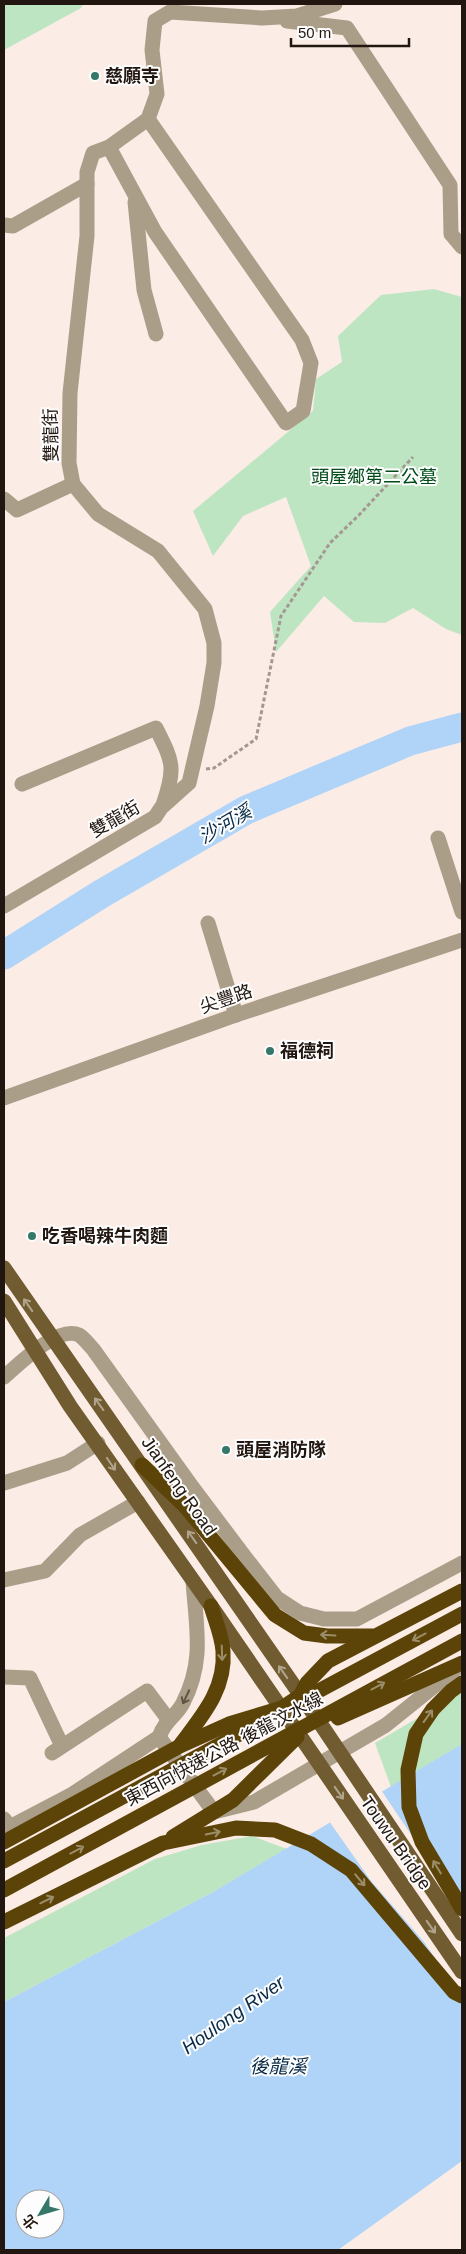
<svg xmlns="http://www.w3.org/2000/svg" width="466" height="2254" font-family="Arial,'Noto Sans TC',sans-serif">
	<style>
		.green { fill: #bde5c2 }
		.water { fill: #b0d4f7; fill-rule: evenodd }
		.pier { fill: #fbece6 }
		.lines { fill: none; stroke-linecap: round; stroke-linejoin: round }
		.river { stroke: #b0d4f7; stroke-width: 29 }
		.path { stroke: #a59892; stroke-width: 3; stroke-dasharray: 4 2.5; stroke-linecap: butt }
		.minor { stroke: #ab9e88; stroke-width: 15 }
		.major { stroke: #715b30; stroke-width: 15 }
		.highway { stroke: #5c4308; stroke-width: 15 }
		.oneway { stroke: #b0a48c }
		.oneway2 { stroke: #9c8d6a }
		.oneway3 { stroke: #605346 }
		.poi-dot { fill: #357768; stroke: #fdfdfd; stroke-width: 2 }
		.labels { text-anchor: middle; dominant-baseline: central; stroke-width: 4; stroke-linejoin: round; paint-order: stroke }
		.poi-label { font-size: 18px; font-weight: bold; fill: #221610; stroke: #fdfdfd; text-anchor: start }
		.street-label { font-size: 18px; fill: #221610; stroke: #fdfdfd }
		.park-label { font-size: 18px; fill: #004d1a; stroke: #fdfdfd }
		.water-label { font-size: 19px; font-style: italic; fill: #092b48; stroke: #fdfdfd }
	</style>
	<rect width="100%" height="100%" fill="#fbece6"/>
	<g class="green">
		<polygon points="4,4 83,4 81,8 4,50"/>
		<polygon points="434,289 462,297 462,635 446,629 413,608 385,623 354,622 324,596 276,652 270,612 311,566 286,497 243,516 213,556 193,511 313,411 316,379 342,362 338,336 381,295"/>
		<polygon points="462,1692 462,1744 391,1787 375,1743"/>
		<polygon points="252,1836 287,1849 213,1892 4,2002 4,1938 155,1859 202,1845"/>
	</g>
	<path class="water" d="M 462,1744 L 462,2161 L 338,2250 L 4,2250 L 4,2002 L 213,1892 ZM 25,2199 L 55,2199 L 55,2229 L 25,2229 Z"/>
	<polygon class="pier" points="381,1790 462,1910 462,1998 424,1942 371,1881 329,1821"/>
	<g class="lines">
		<polyline class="river" points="4,955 101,894 246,810 410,741 462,727"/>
		<polyline class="path" points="206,769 214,768 256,739 281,616 330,543 359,515 413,457"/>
		<g class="minor">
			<polyline points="287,21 347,28 450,185 451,234 462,247"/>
			<polyline points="109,147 155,232 286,423 303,411 311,363 302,340 148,119"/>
			<polyline points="135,202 144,290 156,334"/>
			<polyline points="4,225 13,226 87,184"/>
			<polyline points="4,499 17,510 73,484"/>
			<path d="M 22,784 L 156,728 C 173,762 176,767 163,805"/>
			<polyline points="438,838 462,912"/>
			<polyline points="4,906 155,817 161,808 189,783 207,706 214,663 214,643 205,609 158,551 98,514 73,484 69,463 70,393 87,236 87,172 93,153 109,147 148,119 157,94 152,50 155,21 170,12 262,18 297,16 335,4"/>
			<polyline points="208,923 236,1015"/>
			<polyline points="4,1098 236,1015 462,940"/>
			<path d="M 4,1377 C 19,1364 58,1325 79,1335 C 84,1338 89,1345 93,1349 L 190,1484 L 245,1557 L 277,1598 L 300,1613 L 324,1619 L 357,1619 L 462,1563"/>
			<polyline points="4,1483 67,1463 98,1443"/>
			<polyline points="4,1580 45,1571 80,1535 138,1502"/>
			<polyline points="4,1677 30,1678 62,1746"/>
			<polyline points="159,1737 214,1812 254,1802 386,1725 457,1668"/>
			<polyline points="52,1753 147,1691 168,1719"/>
			<path d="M 4,1819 L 10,1827 L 71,1795 L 159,1737 C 166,1718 176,1717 183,1703 C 205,1660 196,1627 193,1581"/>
		</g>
		<g class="major">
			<polyline points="4,1268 322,1726 462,1934"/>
			<polyline points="4,1301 70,1406 211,1606 462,1972"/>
		</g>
		<g class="highway">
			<polyline points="142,1465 184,1505 275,1615 304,1633 327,1636 372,1636"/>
			<polyline points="462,1683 451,1691 433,1709 416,1734 408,1770 409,1807 422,1842 462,1909"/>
			<polyline points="296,1703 462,1614"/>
			<polyline points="338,1718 462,1663"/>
			<path d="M 181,1744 C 202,1716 226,1689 223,1651 C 222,1636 215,1620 211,1606"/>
			<polyline points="173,1837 233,1800 297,1737"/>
			<polyline points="4,1842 180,1746 229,1724 282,1708 300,1696 307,1683 328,1661 462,1591"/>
			<polyline points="4,1861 267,1719"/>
			<polyline points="4,1890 462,1641"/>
			<polyline points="4,1922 163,1843 236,1828 275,1830 311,1844 351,1870 454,1992 462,1996"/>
		</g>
	</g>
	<defs><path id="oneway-shaft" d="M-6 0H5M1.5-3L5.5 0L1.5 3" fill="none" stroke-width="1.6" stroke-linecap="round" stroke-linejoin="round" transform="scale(1.25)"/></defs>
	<g class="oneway">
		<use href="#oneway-shaft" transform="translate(28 1305) rotate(-125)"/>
		<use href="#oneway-shaft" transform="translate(99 1404) rotate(-126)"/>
		<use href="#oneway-shaft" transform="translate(111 1464) rotate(56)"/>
		<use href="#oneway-shaft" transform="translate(192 1537) rotate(-125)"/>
		<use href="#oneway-shaft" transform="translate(283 1672) rotate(-125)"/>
		<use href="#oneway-shaft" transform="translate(339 1793) rotate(55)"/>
		<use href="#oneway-shaft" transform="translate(431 1927) rotate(55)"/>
	</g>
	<g class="oneway2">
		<use href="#oneway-shaft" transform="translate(328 1635) rotate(-177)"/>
		<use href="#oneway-shaft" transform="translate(419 1637) rotate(152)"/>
		<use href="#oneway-shaft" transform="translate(222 1653) rotate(88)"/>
		<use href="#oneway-shaft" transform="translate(378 1686) rotate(-28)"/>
		<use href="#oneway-shaft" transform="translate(428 1716) rotate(-54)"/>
		<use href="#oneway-shaft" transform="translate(220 1772) rotate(-28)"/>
		<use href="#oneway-shaft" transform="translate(213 1833) rotate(-12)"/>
		<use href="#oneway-shaft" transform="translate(77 1850) rotate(-28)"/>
		<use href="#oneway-shaft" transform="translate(437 1867) rotate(-121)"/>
		<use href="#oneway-shaft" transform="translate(360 1880) rotate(50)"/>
		<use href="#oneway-shaft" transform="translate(47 1900) rotate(-26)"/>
	</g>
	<use class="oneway3" href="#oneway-shaft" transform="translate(186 1697) rotate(115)"/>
	<g class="poi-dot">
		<circle cx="95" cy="76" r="5"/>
		<circle cx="270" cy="1051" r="5"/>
		<circle cx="32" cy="1236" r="5"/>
		<circle cx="226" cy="1450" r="5"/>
	</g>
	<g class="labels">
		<g class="poi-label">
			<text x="105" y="76">慈願寺</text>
			<text x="280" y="1051">福德祠</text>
			<text x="42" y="1236">吃香喝辣牛肉麵</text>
			<text x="236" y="1450">頭屋消防隊</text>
		</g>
		<g class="street-label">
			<text transform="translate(51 435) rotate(-91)">雙龍街</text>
			<text transform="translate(115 819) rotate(-30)">雙龍街</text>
			<text transform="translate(226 999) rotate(-19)">尖豐路</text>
			<text transform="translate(179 1486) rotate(55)">Jianfeng Road</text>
			<text transform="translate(224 1749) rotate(-28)">東西向快速公路 後龍汶水線</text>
			<text transform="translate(396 1843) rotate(55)">Touwu Bridge</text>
		</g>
		<g class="park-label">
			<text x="374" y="477">頭屋鄉第二公墓</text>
		</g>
		<g class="water-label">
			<text transform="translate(225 824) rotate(-30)">沙河溪</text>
			<text transform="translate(233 2015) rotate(-35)">Houlong River</text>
			<text x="278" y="2066">後龍溪</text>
		</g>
	</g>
	<rect width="466" height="2254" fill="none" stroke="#221610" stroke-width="10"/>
	<g transform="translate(40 2214) rotate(232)"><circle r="24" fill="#fdfdfd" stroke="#a5a19e"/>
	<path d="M0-4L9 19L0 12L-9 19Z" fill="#357768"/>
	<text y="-8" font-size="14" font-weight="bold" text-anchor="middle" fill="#221610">北</text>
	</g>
	<path d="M291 38v8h118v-8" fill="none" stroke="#221610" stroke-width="2.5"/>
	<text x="298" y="38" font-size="15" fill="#221610" stroke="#fdfdfd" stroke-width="4" paint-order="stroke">50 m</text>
</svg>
